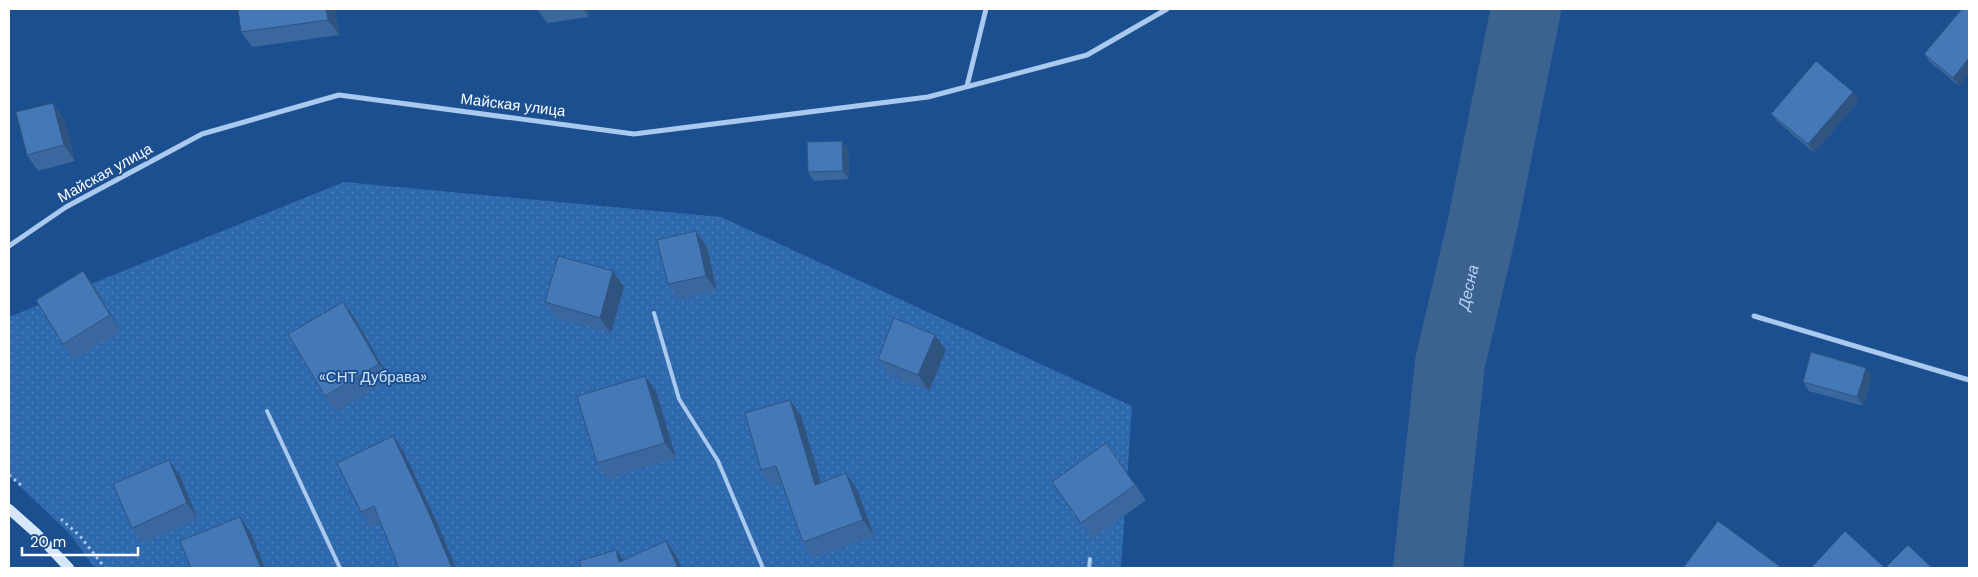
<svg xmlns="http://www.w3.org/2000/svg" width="1978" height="577" font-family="'DM Sans',sans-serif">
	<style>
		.green { fill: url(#green-dots) }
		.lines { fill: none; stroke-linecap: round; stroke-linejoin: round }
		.river { stroke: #3c6290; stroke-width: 70 }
		.path { stroke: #a9c9ee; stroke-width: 3; stroke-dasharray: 2.5 4; stroke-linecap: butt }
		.lane { stroke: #a9c9ee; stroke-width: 4 }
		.street { stroke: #a9c9ee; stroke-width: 5 }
		.secondary { stroke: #d6e6fa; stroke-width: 10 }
		.wall { fill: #3a679d }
		.shaded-wall { fill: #305480 }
		.building { fill: #4478b7; stroke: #305480 }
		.labels { text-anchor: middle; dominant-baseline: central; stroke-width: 4; stroke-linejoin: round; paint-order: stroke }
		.street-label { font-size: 15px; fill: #fff; stroke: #1b4f8f }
		.park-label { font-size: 15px; fill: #cfe3fa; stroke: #1b4f8f }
		.water-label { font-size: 16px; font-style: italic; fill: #b5d3f5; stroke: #1b4f8f }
	</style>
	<defs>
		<pattern id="green-dots" width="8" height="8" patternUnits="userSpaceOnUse" patternTransform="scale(1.25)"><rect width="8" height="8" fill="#2e69ad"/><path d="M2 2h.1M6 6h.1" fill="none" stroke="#4d80b9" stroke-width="1.8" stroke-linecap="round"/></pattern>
	</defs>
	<rect width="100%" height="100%" fill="#1b4f8f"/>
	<polygon class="green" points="344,182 721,217 1132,406 1121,568 95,568 69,533 9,476 9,317"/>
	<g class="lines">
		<path class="river" id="s1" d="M 1428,568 L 1450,363 L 1482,227 L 1526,9"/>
		<g class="path">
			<polyline points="9,475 22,486"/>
			<polyline points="61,519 80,536 105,568"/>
		</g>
		<g class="lane">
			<polyline points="654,313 679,399 718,461 763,568"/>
			<polyline points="267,411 340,568"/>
			<polyline points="1089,568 1090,559"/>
		</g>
		<g class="street">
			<polyline points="967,86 986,9"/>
			<polyline points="9,246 66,207 202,134 339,95 634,134 928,97 1087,55 1167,9"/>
			<polyline points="1754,316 1969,380"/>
		</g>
		<polyline class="secondary" points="9,509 36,533 69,568"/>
	</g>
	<g class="wall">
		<polygon points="335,9 339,35 252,47 241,32"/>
		<polygon points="537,9 588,9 589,17 547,23"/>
		<polygon points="1969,9 1969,74 1959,86 1930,62 1924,54"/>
		<polygon points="1853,92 1859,101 1814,153 1778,122 1771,114"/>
		<polygon points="64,118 75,161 38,171 27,155"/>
		<polygon points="842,141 848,149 849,179 814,181 808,172"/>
		<polygon points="696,231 707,247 717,291 678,300 668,284"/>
		<polygon points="83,271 94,287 121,331 74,360 63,344"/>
		<polygon points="624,287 611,333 556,318 545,302"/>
		<polygon points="343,302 354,317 390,379 336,412 325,396"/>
		<polygon points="946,350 929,391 889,375 878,359"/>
		<polygon points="645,376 656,391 676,458 608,479 597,463"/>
		<polygon points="1872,377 1863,406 1809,391 1803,382"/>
		<polygon points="790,400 801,416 821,483 857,489 874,536 814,558 803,542 782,483 772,486 761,470"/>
		<polygon points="1106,443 1146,500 1092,539 1081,523"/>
		<polygon points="404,452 439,527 381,523 372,528 361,512"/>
		<polygon points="169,460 180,476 198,519 143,543 132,528"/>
	</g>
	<g class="shaded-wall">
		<polygon points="326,9 335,9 339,35 328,20"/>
		<polygon points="583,9 588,9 589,17"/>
		<polygon points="1969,58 1969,74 1959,86 1953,78"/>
		<polygon points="1853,92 1859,101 1814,153 1808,144"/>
		<polygon points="53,103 64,118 75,161 64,145"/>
		<polygon points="842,141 848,149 849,179 843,171"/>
		<polygon points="696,231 707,247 717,291 706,276"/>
		<polygon points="83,271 94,287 121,331 110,315"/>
		<polygon points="613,271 624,287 611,333 600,318"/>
		<polygon points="343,302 354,317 390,379 379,364"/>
		<polygon points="935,335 946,350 929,391 918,375"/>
		<polygon points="1866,368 1872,377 1863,406 1857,397"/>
		<polygon points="645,376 656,391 676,458 665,443"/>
		<polygon points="790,400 801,416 826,500 815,485"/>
		<polygon points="393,436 404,452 439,527 456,568 452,568"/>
		<polygon points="169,460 180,476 198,519 187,503"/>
		<polygon points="846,473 857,489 874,536 863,520"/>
		<polygon points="240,517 251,533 265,568 261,568"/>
		<polygon points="666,541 677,557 682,568 678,568"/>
		<polygon points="616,550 627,565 619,562"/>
	</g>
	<g class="building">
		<polygon points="238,9 326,9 328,20 241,32"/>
		<polygon points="1962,9 1969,9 1969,58 1953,78 1924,54"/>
		<polygon points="1816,61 1853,92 1808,144 1771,114"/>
		<polygon points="53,103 64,145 27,155 16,112"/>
		<polygon points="842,141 843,171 808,172 807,142"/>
		<polygon points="696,231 706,276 668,284 657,240"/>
		<polygon points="558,256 613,271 600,318 545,302"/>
		<polygon points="83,271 110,315 63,344 36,300"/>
		<polygon points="343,302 379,364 325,396 288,334"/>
		<polygon points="894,318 935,335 918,375 878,359"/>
		<polygon points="1811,352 1866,368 1857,397 1803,382"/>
		<polygon points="645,376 665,443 597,463 577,396"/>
		<polygon points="790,400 815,485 846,473 863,520 803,542 776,466 761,470 745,413"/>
		<polygon points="393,436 428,511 452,568 399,568 374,506 361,512 337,463"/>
		<polygon points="1106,443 1135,485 1081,523 1052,482"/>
		<polygon points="169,460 187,503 132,528 113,484"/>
		<polygon points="240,517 261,568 191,568 180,541"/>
		<polygon points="1718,521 1782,568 1683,568"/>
		<polygon points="1845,531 1885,568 1811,568"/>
		<polygon points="666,541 678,568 581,568 579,561 616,550 619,562"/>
		<polygon points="1908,545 1932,568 1885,568"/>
	</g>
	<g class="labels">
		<g class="street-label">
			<text transform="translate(513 105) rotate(7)">Майская улица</text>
			<text transform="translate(105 173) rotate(-29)">Майская улица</text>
		</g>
		<g class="park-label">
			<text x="373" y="377">«СНТ Дубрава»</text>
		</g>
		<g class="water-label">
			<text stroke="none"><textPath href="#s1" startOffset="284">Десна</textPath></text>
		</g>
	</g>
	<rect width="1978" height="577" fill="none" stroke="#ffffff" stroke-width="20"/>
	<path d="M22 547v8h116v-8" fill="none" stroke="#ffffff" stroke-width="2.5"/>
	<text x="30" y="547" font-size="15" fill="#ffffff" stroke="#1b4f8f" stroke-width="4" paint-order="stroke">20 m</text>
</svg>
